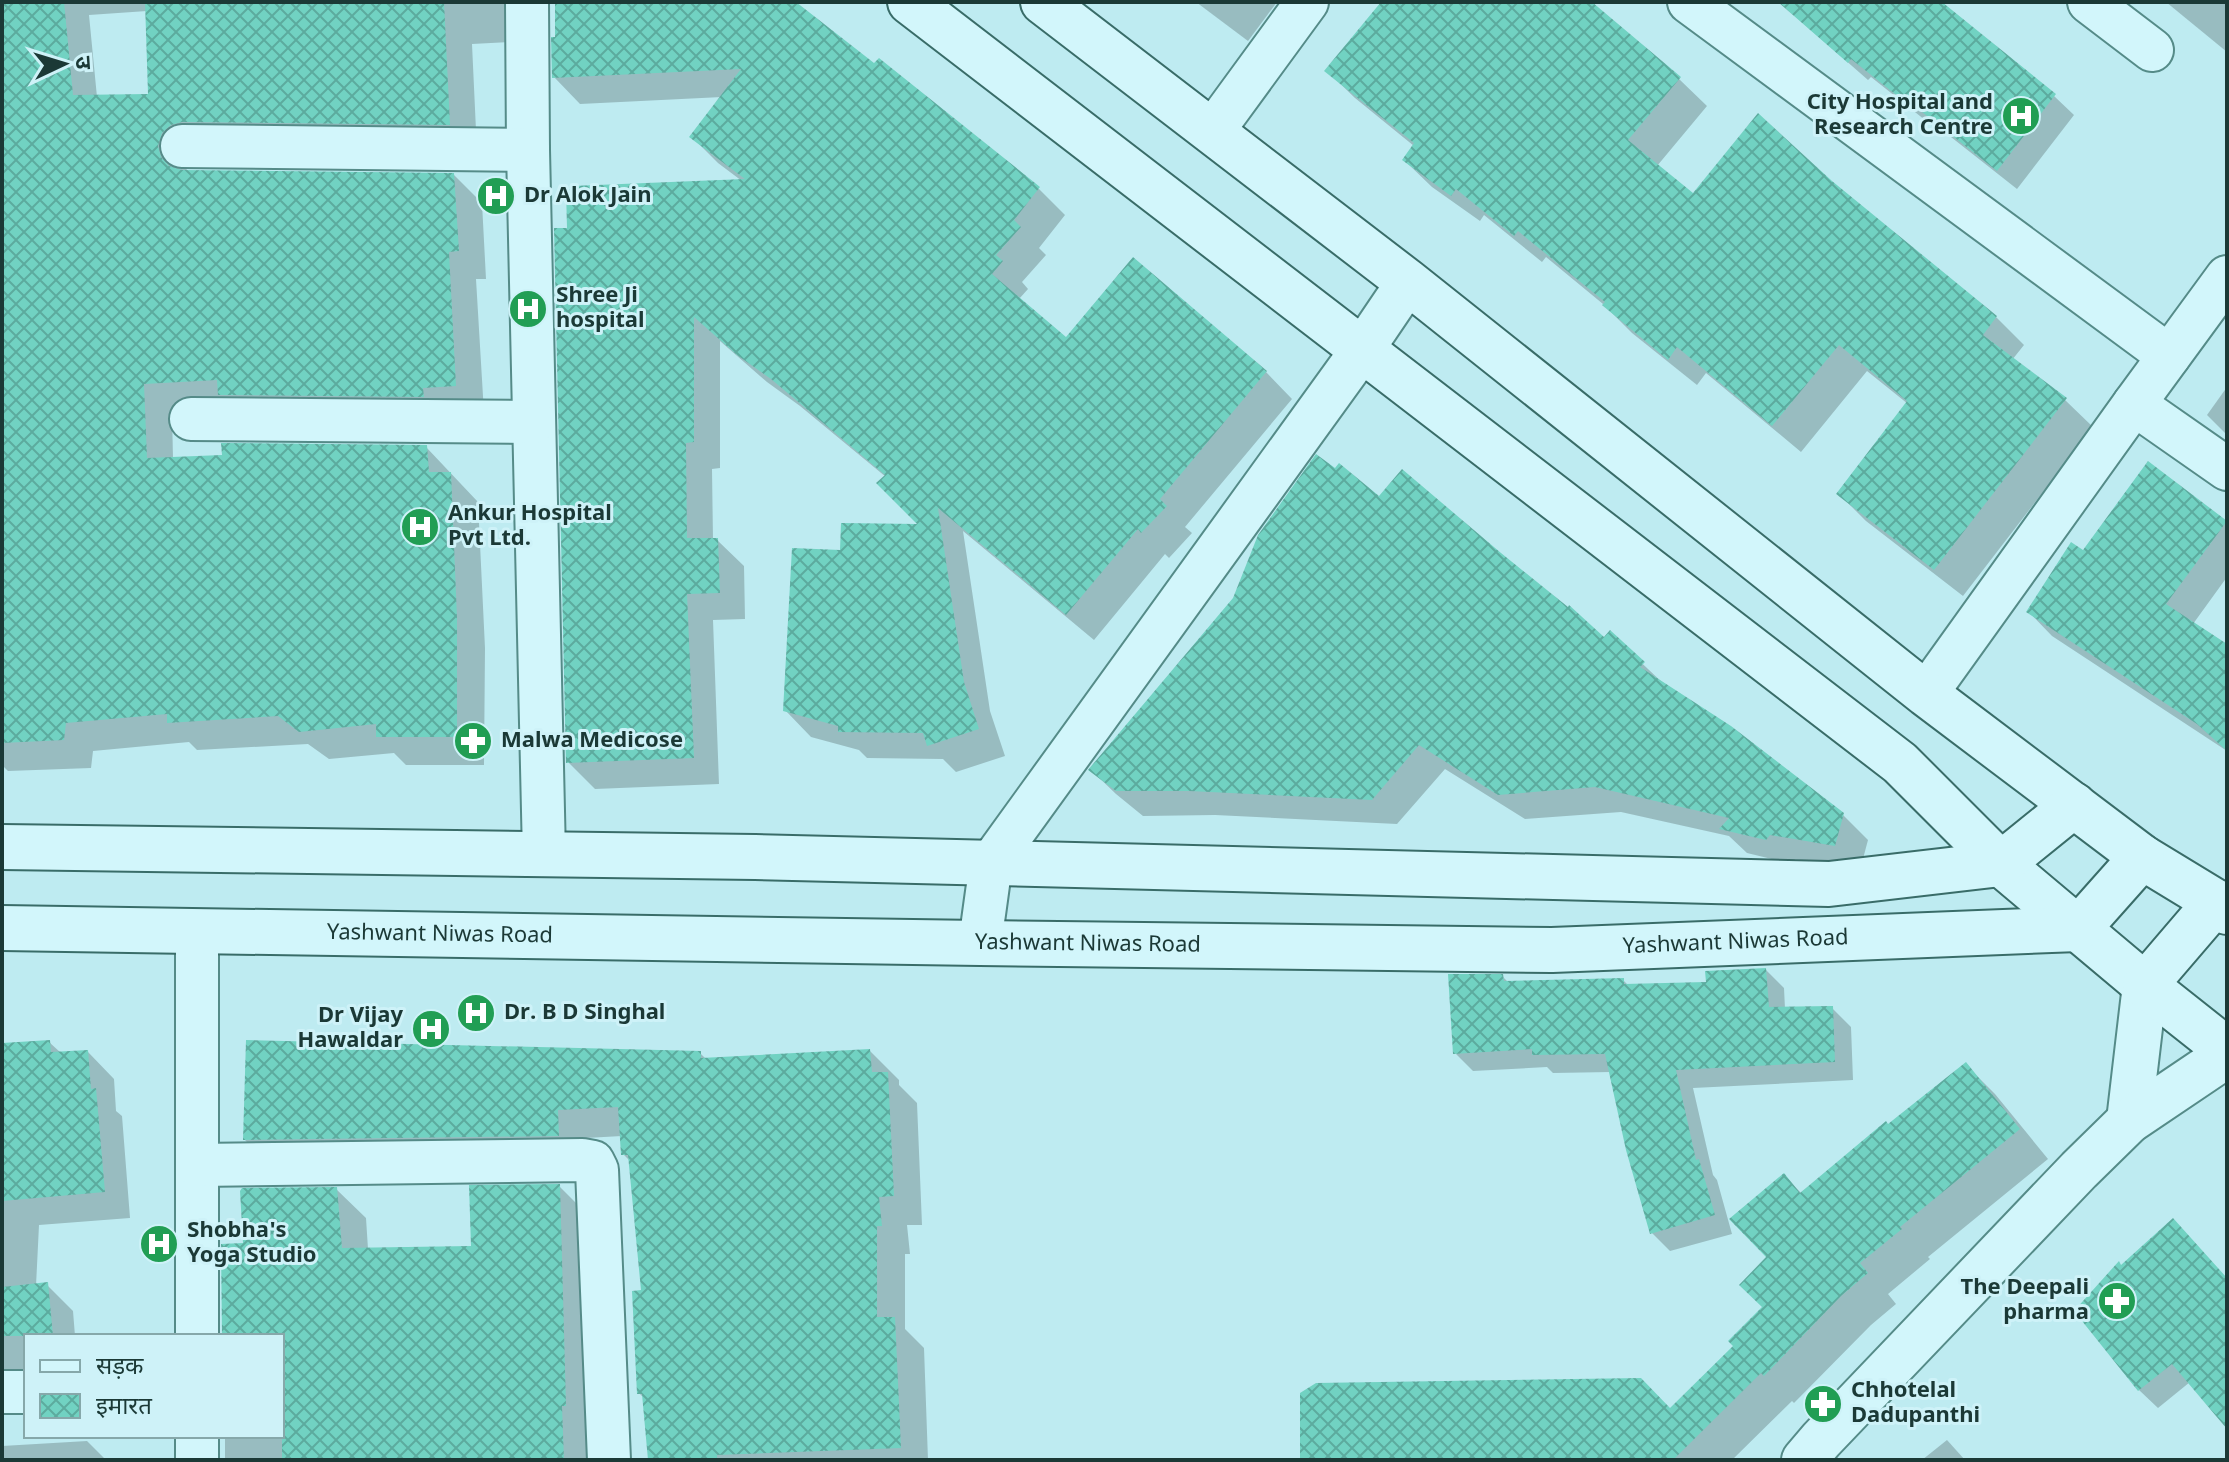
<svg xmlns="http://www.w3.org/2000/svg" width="2229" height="1462" font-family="Georgia,'Noto Sans Devanagari',serif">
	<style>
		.shadow { fill: #0003; fill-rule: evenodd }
		.building { fill: url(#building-cross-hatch) }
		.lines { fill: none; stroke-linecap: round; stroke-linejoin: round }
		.minor-casing { stroke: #558b88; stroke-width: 46 }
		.tertiary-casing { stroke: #558b88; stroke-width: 48 }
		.secondary-casing { stroke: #396c68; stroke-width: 48 }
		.minor { stroke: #d2f6fb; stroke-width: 42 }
		.tertiary { stroke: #d2f6fb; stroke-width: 44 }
		.secondary { stroke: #d2f6fb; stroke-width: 44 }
		.labels { text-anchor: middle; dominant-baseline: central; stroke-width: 6; stroke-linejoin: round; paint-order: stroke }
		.poi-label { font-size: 22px; font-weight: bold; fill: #1b3936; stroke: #cef2f8; text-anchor: start }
		.street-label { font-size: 22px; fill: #1b3936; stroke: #cef2f8 }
	</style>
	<defs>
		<pattern id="building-cross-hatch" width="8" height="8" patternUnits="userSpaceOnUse" patternTransform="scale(2)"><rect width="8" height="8" fill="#71d2c2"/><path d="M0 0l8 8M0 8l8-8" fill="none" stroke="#5cab9e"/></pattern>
	</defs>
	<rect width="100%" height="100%" fill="#beebf1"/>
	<g class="shadow">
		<path d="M 2,2 L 509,2 L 511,42 L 472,44 L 477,152 L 189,161 L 186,172 L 454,175 L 482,203 L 486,279 L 476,279 L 484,413 L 233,408 L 172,412 L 173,459 L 426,447 L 478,502 L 485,648 L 484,765 L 406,765 L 394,753 L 329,759 L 308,744 L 197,750 L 189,742 L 93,751 L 91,768 L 8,771 L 2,765 ZM 147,11 L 150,96 L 97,97 L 89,15 Z"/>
		<polygon points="557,2 782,2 875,66 879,61 1039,189 1065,215 1039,248 1046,255 1022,282 1028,289 1019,299 1066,340 1134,260 1266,372 1292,399 1185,527 1192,533 1169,558 1165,554 1094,640 963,531 990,711 1005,756 956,772 943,759 867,758 859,750 811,737 785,710 842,553 922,526 886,477 800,406 767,382 720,341 720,468 712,469 713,540 717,540 744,566 745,619 713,620 719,784 595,789 568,762 570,230 742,181 718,163 692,137 722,97 580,104 554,77"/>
		<polygon points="1196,2 1277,2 1248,41"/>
		<polygon points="1383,2 1589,2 1679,79 1707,106 1657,166 1693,196 1830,182 1996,317 2024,345 2012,360 2065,400 2093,427 1963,596 1866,521 1838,493 1908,404 1867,371 1801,452 1706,373 1697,385 1632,333 1603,304 1546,257 1542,262 1484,215 1480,221 1432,187 1404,160 1414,146 1355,98 1327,71"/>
		<polygon points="1779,2 1929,2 2054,96 2074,115 2017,189 1937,126 1935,128 1871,77 1868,80"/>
		<polygon points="2166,2 2227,2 2227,52"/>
		<polygon points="2227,387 2227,435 2207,415"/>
		<polygon points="2150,464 2227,523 2227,577 2193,624 2227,646 2227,751 2052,636 2029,612 2084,553"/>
		<polygon points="1380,499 1604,640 1610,633 1667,687 1843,815 1868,840 1860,870 1795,859 1792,864 1747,853 1729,836 1621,812 1525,819 1445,769 1397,824 1215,815 1143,816 1116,794 1091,770"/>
		<polygon points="1766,970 1784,988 1785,1009 1832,1008 1851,1027 1853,1080 1693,1088 1713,1175 1717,1180 1732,1234 1670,1251 1652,1233 1611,1072 1553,1073 1547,1067 1473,1071 1455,1053 1502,976 1508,982 1623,980 1629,986 1708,984"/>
		<polygon points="49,1042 61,1053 88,1052 114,1079 116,1111 122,1116 130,1218 39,1225 36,1286 47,1285 73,1311 75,1336 26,1336 26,1381 2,1383 2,1045"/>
		<polygon points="870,1051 899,1080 899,1085 917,1103 922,1225 907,1225 910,1254 905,1254 905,1329 924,1348 928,1460 650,1460 645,1399 639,1393 643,1292 631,1162 623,1154 622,1136 586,1138 587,1164 274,1169 245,1140 700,1053 707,1060"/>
		<polygon points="1966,1065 1995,1094 2048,1159 1928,1257 1930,1259 1888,1294 1896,1304 1871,1325 1794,1403 1792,1401 1732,1460 1302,1460 1670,1410 1736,1346 1765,1307 1769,1258 1784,1175 1802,1194"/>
		<polygon points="559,1186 588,1215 591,1460 225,1460 225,1436 282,1436 282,1336 224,1336 246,1245 336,1189 366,1218 368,1249 473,1248"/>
		<polygon points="2122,1267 2227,1279 2227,1423 2190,1382 2158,1408 2139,1390"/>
		<polygon points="1947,1440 1965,1460 1922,1460"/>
		<polygon points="87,1441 106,1460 2,1460 2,1446"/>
	</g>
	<g class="building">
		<polygon points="2,2 64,2 73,95 148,94 145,2 444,2 450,125 182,122 171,125 162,133 158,146 161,157 169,166 182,170 454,173 459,251 449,252 456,386 423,388 424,397 218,395 217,380 144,384 147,458 222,455 221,443 427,445 429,472 451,472 457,618 457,737 376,737 376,724 299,732 278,716 167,723 167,714 66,723 64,740 2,743"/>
		<polygon points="555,2 796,2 874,63 879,58 1040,187 1014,220 1021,227 996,255 1003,261 992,274 1066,337 1133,257 1267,371 1160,499 1167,506 1141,533 1138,529 1066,615 938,508 964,682 979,729 927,746 923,733 838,732 838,726 783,711 792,548 840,550 841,523 917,524 876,483 885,475 771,379 737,355 694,317 694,442 686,443 687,538 718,538 720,593 687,594 694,758 566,763 554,228 567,228 566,189 572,189 572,186 745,179 689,137 741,69 552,78 551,37 555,37"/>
		<polygon points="1381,2 1592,2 1681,77 1628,140 1693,193 1758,113 1832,181 1997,316 1983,335 2067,398 1934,570 1836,494 1907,401 1839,345 1772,426 1677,347 1668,360 1602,305 1605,302 1518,231 1514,236 1456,189 1451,196 1402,160 1414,143 1324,71"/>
		<polygon points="1778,2 1942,2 2056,94 1997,171 1917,108 1915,110 1851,59 1848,63"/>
		<polygon points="1316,454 1335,468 1339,463 1379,496 1402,469 1501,553 1568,607 1569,605 1604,637 1610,630 1645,662 1640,667 1731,726 1844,813 1835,846 1770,835 1766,840 1719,829 1729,818 1595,787 1498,795 1419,745 1372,800 1189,791 1116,791 1088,770 1233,598 1258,535"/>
		<polygon points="2148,461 2227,521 2166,604 2227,644 2227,751 2197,724 2026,612 2071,542 2083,550"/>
		<polygon points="1766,968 1769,1007 1833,1006 1835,1062 1676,1070 1696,1160 1699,1159 1715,1215 1650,1234 1626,1150 1605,1054 1532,1055 1532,1049 1453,1054 1448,974 1503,974 1504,981 1624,978 1624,984 1706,982 1705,971"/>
		<polygon points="50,1040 51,1052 88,1050 91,1089 96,1088 105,1192 2,1201 2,1043"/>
		<polygon points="246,1040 701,1051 701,1058 870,1049 872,1072 888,1072 894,1196 879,1197 882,1226 877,1226 877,1317 895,1317 901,1448 717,1455 717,1460 648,1460 642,1394 637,1394 632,1291 641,1290 628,1155 621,1155 618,1107 558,1110 559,1136 243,1140"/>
		<polygon points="1966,1062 2020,1129 1900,1227 1902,1229 1860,1263 1868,1273 1841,1296 1764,1376 1761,1373 1673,1460 1300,1460 1300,1393 1316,1383 1641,1378 1670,1408 1733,1346 1728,1341 1762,1307 1739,1285 1766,1257 1729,1219 1784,1173 1800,1193 1886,1121 1888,1124"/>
		<polygon points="560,1184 566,1406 562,1406 564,1460 282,1460 282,1336 222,1336 221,1244 243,1243 240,1191 242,1188 337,1187 342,1248 471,1246 469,1185"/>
		<polygon points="2173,1218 2227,1278 2227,1429 2172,1364 2138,1391 2074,1311 2119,1261 2121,1265"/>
		<polygon points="48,1282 53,1336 2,1336 2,1287"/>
	</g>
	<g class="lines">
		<defs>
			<g id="minor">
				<polyline points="527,2 528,150 544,855"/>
				<polyline points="1689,2 2169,356"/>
				<polyline points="2089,2 2152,50"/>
				<polyline points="1212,132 1307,2"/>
				<polyline points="182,146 528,150"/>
				<polyline points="2134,404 2227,469"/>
				<polyline points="191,419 534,422"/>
				<polyline points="1926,694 2134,404 2227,277"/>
				<polyline points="197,931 197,1336"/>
				<polyline points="980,943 991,863 1362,350 1408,282"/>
				<polyline points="197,1165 582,1160 593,1162 597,1170 609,1460"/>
				<polyline points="2,1392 26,1392"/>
				<polyline points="197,1460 197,1436"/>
			</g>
			<g id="tertiary">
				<polyline points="2129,1121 2145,985"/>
				<polyline points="1804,1460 1821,1440 2079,1170 2129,1121 2227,1055"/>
			</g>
			<g id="secondary">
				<polyline points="910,2 1900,763 2001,864 2145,985"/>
				<polyline points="1043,2 1408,282 1926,694 2142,857 2216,902 2227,912"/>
				<polyline points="2,847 755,857 1829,884 2001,864 2074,805"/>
				<polyline points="2216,902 2145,985 2227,1050"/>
				<path id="s1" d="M 2,928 L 980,943 L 1552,950 L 2078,929 L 2142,857"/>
			</g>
		</defs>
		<use href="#minor" class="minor-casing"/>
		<use href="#tertiary" class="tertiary-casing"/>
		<use href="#secondary" class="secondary-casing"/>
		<use href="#minor" class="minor"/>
		<use href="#tertiary" class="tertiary"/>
		<use href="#secondary" class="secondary"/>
	</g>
	<defs>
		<symbol id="hospital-disc" viewBox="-11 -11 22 22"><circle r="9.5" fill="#219e54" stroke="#cef2f8"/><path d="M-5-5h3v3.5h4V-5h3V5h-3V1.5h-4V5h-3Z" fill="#fff"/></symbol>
		<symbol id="pharmacy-disc" viewBox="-11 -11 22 22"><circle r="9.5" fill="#219e54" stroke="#cef2f8"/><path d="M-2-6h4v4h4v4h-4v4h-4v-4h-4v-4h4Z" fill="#fff"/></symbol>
	</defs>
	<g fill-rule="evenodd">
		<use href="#hospital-disc" x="1999" y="94" width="44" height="44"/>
		<use href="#hospital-disc" x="474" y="174" width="44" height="44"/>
		<use href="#hospital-disc" x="506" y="287" width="44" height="44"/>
		<use href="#hospital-disc" x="398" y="505" width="44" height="44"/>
		<use href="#pharmacy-disc" x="451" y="719" width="44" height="44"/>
		<use href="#hospital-disc" x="454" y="991" width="44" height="44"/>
		<use href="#hospital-disc" x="409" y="1007" width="44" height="44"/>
		<use href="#hospital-disc" x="137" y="1222" width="44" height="44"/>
		<use href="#pharmacy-disc" x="2095" y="1279" width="44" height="44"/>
		<use href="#pharmacy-disc" x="1801" y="1382" width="44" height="44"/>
	</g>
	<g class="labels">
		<g class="poi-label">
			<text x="1993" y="103" text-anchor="end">City Hospital and<tspan x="1993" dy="25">Research Centre</tspan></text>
			<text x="524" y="196">Dr Alok Jain</text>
			<text x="556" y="296">Shree Ji<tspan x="556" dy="25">hospital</tspan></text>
			<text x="448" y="514">Ankur Hospital<tspan x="448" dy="25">Pvt Ltd.</tspan></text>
			<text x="501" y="741">Malwa Medicose</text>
			<text x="504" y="1013">Dr. B D Singhal</text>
			<text x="403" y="1016" text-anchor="end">Dr Vijay<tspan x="403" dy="25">Hawaldar</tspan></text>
			<text x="187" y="1231">Shobha's<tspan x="187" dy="25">Yoga Studio</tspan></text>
			<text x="2089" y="1288" text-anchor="end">The Deepali<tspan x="2089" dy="25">pharma</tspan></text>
			<text x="1851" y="1391">Chhotelal<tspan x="1851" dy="25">Dadupanthi</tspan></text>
		</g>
		<g class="street-label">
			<text stroke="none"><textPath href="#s1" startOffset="438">Yashwant Niwas Road</textPath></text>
			<text stroke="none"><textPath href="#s1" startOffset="1734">Yashwant Niwas Road</textPath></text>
			<text stroke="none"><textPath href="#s1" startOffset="1086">Yashwant Niwas Road</textPath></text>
		</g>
	</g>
	<rect width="2229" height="1462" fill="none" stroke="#1b3936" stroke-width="8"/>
	<rect x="24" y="1334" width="260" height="104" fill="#cef2f8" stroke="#86a8aa" stroke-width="2"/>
	<rect x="40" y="1360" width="40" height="12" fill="#d2f6fb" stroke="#86a8aa" stroke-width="2"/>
	<text x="96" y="1374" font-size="24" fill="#1b3936">सड़क</text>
	<rect x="40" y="1394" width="40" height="24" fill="url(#building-cross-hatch)" stroke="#86a8aa" stroke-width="2"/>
	<text x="96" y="1414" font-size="24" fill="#1b3936">इमारत</text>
	<g transform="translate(64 64) rotate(86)" stroke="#cef2f8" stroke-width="6" paint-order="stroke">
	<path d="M0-6L14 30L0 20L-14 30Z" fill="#1b3936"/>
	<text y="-12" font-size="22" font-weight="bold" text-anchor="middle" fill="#1b3936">उ</text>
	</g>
</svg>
